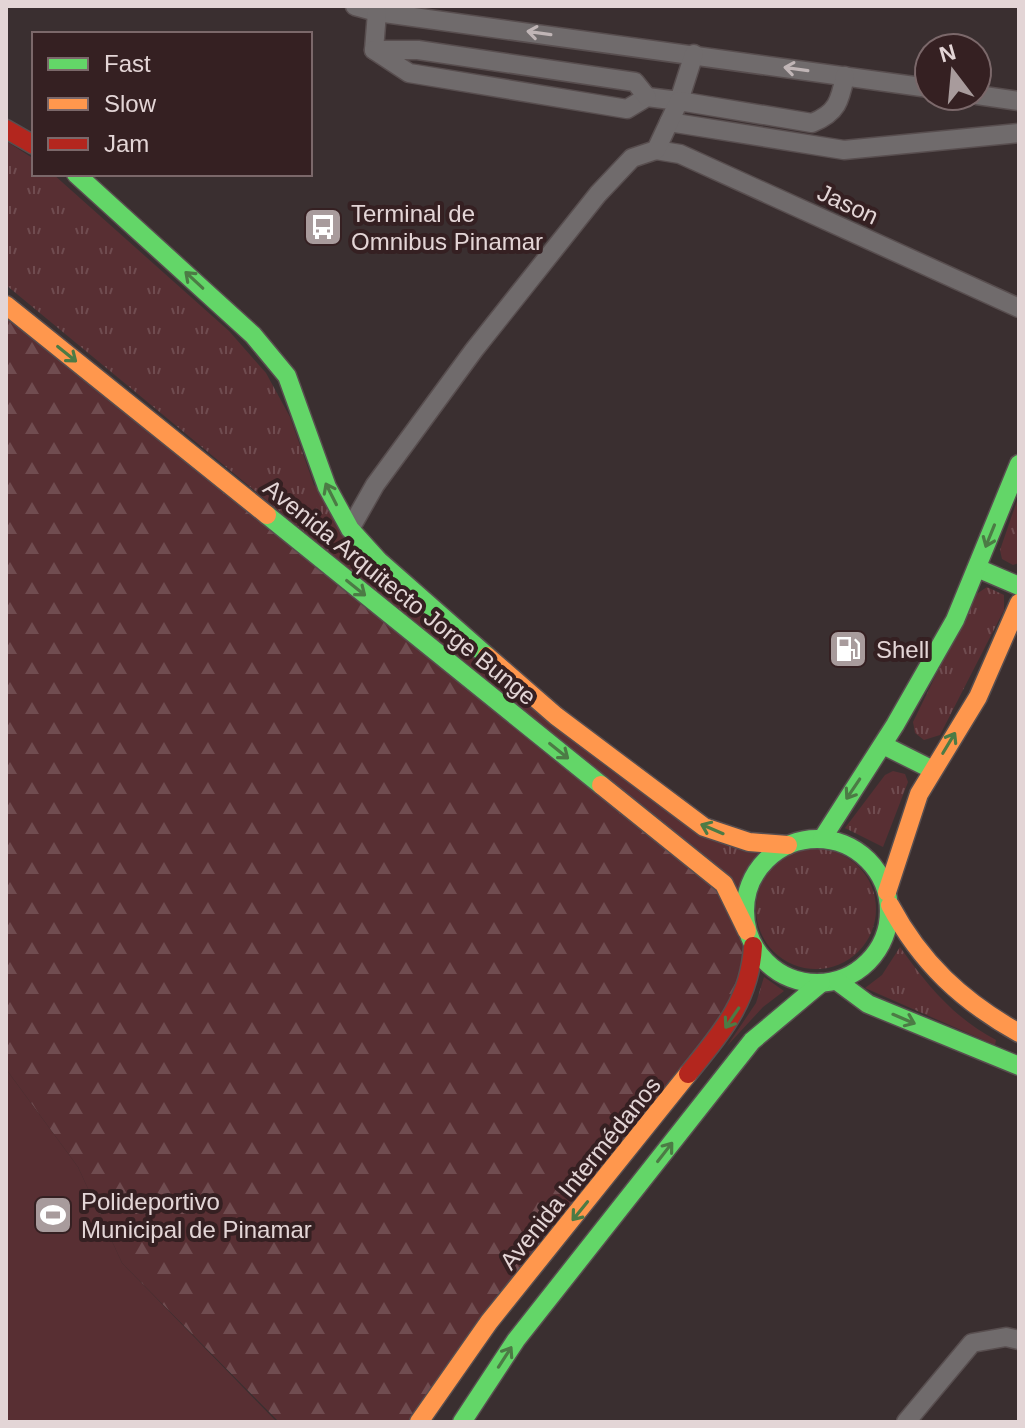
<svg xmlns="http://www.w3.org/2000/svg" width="1025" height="1428" font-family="Arial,sans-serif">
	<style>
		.grass { fill: url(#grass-tufts) }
		.forest { fill: url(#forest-firs) }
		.garden { fill: #582f33 }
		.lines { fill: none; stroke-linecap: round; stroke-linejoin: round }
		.street-casing { stroke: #584e4f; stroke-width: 21 }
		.fast-casing { stroke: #584e4f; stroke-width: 21 }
		.slow-casing { stroke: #584e4f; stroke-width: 21 }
		.jam-casing { stroke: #584e4f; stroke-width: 21 }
		.street { stroke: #706b6c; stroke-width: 18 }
		.fast { stroke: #63d668; stroke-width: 18 }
		.slow { stroke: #ff974d; stroke-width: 18 }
		.jam { stroke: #b3261e; stroke-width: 18 }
		.oneway { stroke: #c0b5b6 }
		.oneway2 { stroke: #4c7b45 }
		.labels { text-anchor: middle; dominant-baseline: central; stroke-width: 8; stroke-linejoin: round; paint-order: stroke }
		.street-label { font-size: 24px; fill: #e3d5d6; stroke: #352022 }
		.poi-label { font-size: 24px; fill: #e3d5d6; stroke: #352022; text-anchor: start }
	</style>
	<defs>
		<pattern id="grass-tufts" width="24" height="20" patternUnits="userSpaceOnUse" patternTransform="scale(2)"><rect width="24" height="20" fill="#582f33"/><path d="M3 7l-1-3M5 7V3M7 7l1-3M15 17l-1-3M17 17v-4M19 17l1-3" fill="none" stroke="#704c50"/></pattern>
		<pattern id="forest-firs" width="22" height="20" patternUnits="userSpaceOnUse" patternTransform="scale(2)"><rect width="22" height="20" fill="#582f33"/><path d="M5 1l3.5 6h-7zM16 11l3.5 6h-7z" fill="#704c50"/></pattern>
	</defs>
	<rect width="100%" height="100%" fill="#3a2f30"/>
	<g class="grass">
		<polygon points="6,141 34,159 34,174 53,174 229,331 266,373 290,417 314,485 607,768 764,851 748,866 739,891 6,285"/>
		<polygon points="1019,495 1019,563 1013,565 1002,559 1000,550"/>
		<polygon points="987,587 1004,595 1004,610 940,735 924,740 915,733 913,722 975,595"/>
		<polygon points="893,771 905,774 908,782 883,847 845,828 885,775"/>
		<circle cx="816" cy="909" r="60"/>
		<path d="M 900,947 C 927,985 954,1018 996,1040 L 995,1045 L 865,988 L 882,975 Z"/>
		<polygon points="764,977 784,991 763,1007 727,1046 756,1003"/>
	</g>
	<polygon class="forest" points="6,305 724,884 752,980 422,1422 279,1422 122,1263 78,1167 6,1069"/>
	<polygon class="garden" points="6,1069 78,1167 122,1263 277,1422 6,1422"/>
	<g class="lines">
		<defs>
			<g id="street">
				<polyline points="355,6 377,12 929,88"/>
				<polyline points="377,12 374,50 409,73 627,109 647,97 679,101 694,54"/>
				<polyline points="374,50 418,50 635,82 647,97"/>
				<polyline points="977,95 1019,101"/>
				<polyline points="669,122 844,150 1019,133"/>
				<polyline points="656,150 680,154 1019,308"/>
				<path d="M 350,529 L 375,485 L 474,350 L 598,194 L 632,158 L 656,150 L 679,101 L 812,123 C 837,113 840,101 845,76"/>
				<polyline points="906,1422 972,1343 1006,1337 1019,1340"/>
			</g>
			<g id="fast">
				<polyline points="76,174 253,335 287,376 327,487 350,529 379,561 487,656"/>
				<polyline points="267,515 601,785"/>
				<polyline points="977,568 1019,586"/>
				<polyline points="883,745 933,770"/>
				<circle cx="817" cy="911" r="72"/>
				<polyline points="822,839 895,725 955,620 1019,464"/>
				<polyline points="837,981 868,1004 1019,1066"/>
				<polyline points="462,1422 516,1340 752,1041 821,983"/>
			</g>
			<g id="slow">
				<polyline points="6,305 267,515"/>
				<polyline points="487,656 556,716 704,827 749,842 788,845"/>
				<polyline points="601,785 724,884 747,931"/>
				<polyline points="887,892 919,794 978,697 1019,603"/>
				<path d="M 890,905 C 921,963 962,1001 1019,1033"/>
				<polyline points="419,1422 489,1322 688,1074"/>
			</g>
			<g id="jam">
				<polyline points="6,129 34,145"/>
				<path d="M 688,1074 C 721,1033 750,1001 753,946"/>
			</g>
		</defs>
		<use href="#street" class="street-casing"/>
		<use href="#fast" class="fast-casing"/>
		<use href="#slow" class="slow-casing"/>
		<use href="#jam" class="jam-casing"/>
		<use href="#street" class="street"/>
		<use href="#fast" class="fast"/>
		<use href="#slow" class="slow"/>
		<use href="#jam" class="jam"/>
	</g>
	<defs><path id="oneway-shaft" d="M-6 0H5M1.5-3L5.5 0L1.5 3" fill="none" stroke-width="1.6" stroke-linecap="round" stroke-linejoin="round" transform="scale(2)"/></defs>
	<g class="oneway">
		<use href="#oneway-shaft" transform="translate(539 33) rotate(-172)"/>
		<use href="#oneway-shaft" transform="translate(796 69) rotate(-172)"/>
	</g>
	<g class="oneway2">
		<use href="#oneway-shaft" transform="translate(194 280) rotate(-137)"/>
		<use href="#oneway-shaft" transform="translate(67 354) rotate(39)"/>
		<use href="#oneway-shaft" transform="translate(331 494) rotate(-117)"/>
		<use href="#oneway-shaft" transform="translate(990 536) rotate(112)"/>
		<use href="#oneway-shaft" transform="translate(356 588) rotate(39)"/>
		<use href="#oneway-shaft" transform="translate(949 743) rotate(-59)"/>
		<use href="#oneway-shaft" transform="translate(559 751) rotate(39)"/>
		<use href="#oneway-shaft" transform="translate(853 789) rotate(124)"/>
		<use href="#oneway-shaft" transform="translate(712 829) rotate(-157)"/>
		<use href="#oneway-shaft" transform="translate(732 1018) rotate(124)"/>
		<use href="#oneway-shaft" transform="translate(904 1019) rotate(23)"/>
		<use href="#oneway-shaft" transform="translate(665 1152) rotate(-52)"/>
		<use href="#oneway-shaft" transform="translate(580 1211) rotate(129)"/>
		<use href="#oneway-shaft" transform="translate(505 1357) rotate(-57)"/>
	</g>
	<defs>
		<symbol id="bus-square" viewBox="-11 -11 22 22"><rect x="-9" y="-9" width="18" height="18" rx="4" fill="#a89b9c" stroke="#352022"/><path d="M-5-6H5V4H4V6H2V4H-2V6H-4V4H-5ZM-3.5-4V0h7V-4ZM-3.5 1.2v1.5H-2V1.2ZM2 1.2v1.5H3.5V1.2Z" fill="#fff"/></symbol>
		<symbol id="fuel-square" viewBox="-11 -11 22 22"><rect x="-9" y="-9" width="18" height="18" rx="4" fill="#a89b9c" stroke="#352022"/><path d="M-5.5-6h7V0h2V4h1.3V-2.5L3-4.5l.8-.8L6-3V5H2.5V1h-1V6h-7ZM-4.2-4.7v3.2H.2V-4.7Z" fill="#fff"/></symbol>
		<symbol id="stadium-square" viewBox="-11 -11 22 22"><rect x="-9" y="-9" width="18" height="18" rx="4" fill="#a89b9c" stroke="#352022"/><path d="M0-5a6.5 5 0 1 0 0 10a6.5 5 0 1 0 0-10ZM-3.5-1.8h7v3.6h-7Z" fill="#fff"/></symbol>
	</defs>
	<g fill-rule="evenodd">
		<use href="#bus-square" x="301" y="205" width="44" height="44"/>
		<use href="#fuel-square" x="826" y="627" width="44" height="44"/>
		<use href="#stadium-square" x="31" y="1193" width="44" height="44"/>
	</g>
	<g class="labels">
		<g class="street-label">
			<text transform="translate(848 204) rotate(25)">Jason</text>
			<text transform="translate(400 592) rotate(39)">Avenida Arquitecto Jorge Bunge</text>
			<text transform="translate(580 1173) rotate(-51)">Avenida Intermédanos</text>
		</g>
		<g class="poi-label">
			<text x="351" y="213">Terminal de<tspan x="351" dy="28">Omnibus Pinamar</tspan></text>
			<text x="876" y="649">Shell</text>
			<text x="81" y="1201">Polideportivo<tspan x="81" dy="28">Municipal de Pinamar</tspan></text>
		</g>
	</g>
	<rect width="1025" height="1428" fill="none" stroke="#e3d5d6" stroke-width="16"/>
	<rect x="32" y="32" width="280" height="144" fill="#352022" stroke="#7b686a" stroke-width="2"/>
	<rect x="48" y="58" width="40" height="12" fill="#63d668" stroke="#7b686a" stroke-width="2"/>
	<text x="104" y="72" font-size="24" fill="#e3d5d6">Fast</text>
	<rect x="48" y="98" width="40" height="12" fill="#ff974d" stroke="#7b686a" stroke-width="2"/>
	<text x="104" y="112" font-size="24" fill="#e3d5d6">Slow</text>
	<rect x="48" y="138" width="40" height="12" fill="#b3261e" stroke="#7b686a" stroke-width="2"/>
	<text x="104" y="152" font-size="24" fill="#e3d5d6">Jam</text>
	<g transform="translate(953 72) rotate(344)"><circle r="38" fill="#352022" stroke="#7b686a" stroke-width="2"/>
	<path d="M0-6L14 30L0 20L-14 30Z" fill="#a89b9c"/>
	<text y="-12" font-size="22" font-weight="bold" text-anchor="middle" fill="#e3d5d6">N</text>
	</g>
</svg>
